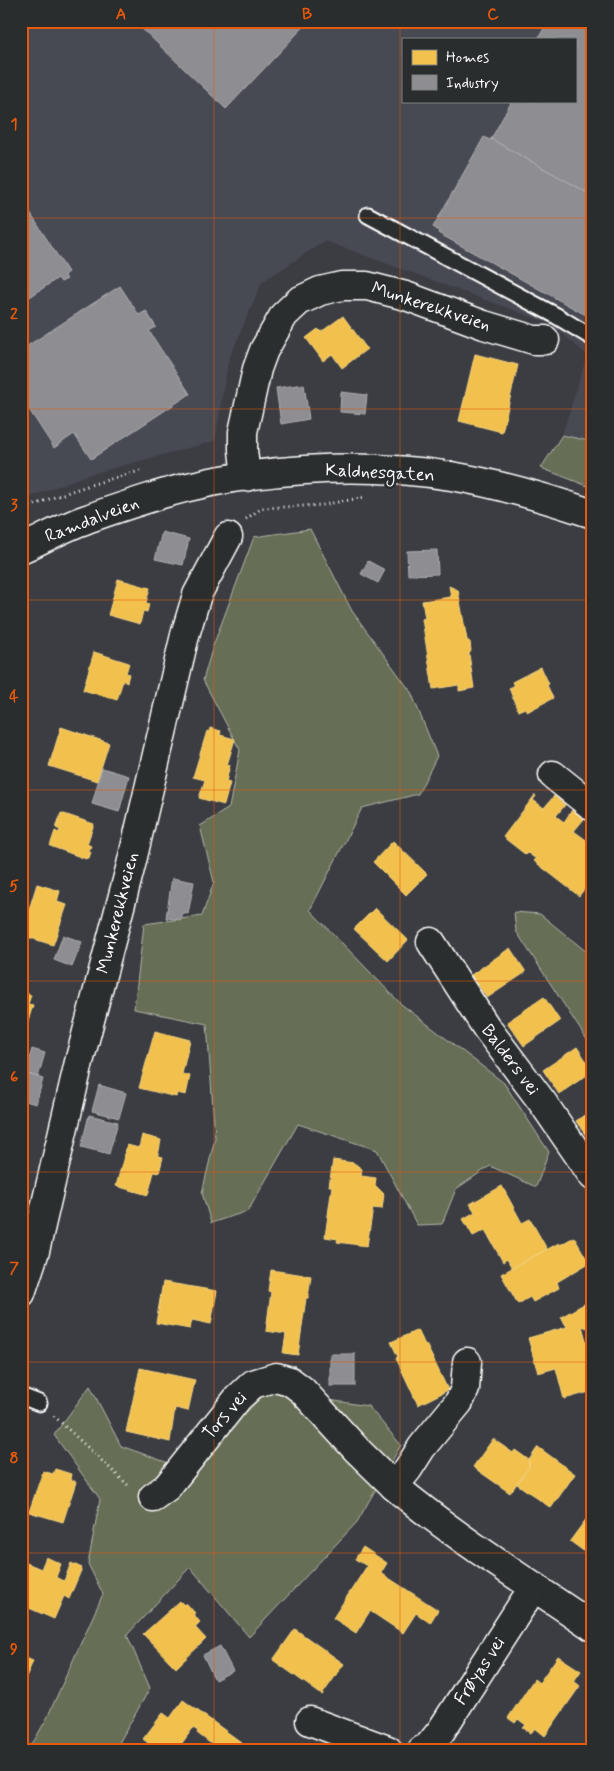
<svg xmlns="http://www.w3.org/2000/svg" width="614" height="1771" font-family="Mynerve,sans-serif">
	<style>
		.built { fill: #474852; fill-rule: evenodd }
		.green { fill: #666e54; stroke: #b2b6aa }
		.homes { fill: #f2c14e; stroke: #f6d483 }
		.industry { fill: #8d8d92; stroke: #afafb3 }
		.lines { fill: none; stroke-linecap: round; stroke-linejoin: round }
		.service-casing { stroke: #fff; stroke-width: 19 }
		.minor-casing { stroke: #fff; stroke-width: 31 }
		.secondary-casing { stroke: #fff; stroke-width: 31 }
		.path { stroke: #fff; stroke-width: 3; stroke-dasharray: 1 4; stroke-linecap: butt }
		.service { stroke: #2a2d2e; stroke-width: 15 }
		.minor { stroke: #2a2d2e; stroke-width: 28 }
		.secondary { stroke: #2a2d2e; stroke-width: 28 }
		.grid { fill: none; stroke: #e8590c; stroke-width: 1; stroke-opacity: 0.55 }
		.labels { text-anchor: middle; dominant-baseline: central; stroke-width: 5; stroke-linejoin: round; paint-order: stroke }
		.street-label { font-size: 18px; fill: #fff; stroke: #2a2d2e }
		.neatline { fill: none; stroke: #e8590c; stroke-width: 2 }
		.grid-label { font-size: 16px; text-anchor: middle; font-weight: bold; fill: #e8590c }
	</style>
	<rect width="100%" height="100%" fill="#3b3d43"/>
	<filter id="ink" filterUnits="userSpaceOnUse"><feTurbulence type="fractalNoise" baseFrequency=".02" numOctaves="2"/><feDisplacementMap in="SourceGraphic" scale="10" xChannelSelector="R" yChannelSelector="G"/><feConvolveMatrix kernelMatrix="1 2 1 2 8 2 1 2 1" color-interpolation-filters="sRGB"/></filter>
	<g filter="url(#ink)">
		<path class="built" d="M 21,21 L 593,21 L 593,442 L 562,435 L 587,355 L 551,324 L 325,241 L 262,282 L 228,362 L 215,441 L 84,476 L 21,501 ZM 403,39 L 575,39 L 575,101 L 403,101 Z"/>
		<g class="green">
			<polygon points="562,435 593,442 593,488 541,468"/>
			<polygon points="310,529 352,611 411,692 437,756 418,794 362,808 310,910 401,1004 504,1083 549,1152 536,1187 490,1166 456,1189 442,1224 417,1225 377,1150 298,1124 248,1211 211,1223 202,1193 215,1138 207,1024 134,1009 144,924 202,916 214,882 200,826 229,808 240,750 203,680 213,646 254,537"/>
			<polygon points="514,912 540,914 593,957 593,1049 516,931"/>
			<polygon points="294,1365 322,1399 368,1406 401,1445 357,1522 249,1637 190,1567 127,1635 150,1688 115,1750 29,1750 47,1718 103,1594 88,1564 100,1499 54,1435 90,1386 121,1446 188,1470"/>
		</g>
		<g class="homes">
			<polygon points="343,316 367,349 342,368 332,354 323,361 306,338 318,329 321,332"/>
			<polygon points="475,354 518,365 502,432 459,421"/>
			<polygon points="118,579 150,588 146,603 149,604 147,612 143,611 140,624 108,615"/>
			<polygon points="449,586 458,590 467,640 470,642 471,651 469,654 474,688 459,691 459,685 433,689 422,619 425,618 422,601 451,597"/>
			<polygon points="94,652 129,663 126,673 129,674 127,682 123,680 117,700 83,690"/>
			<polygon points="541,667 549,684 547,685 553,698 527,712 525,708 518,711 509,688 514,686 512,682"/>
			<polygon points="61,727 109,743 97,781 49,766"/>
			<polygon points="210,728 221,731 220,735 235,739 227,765 230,765 226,782 230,783 224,805 199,798 205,780 193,777 207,731 209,732"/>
			<polygon points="535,795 536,796 533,800 544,808 554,796 565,805 556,816 564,822 572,810 584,819 574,831 593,845 593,888 588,884 579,896 534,861 536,859 528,853 526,855 503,837"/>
			<polygon points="61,813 94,824 87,844 91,846 89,851 91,852 89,858 87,858 86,859 50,846 55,831 59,833 60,830 56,828"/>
			<polygon points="393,841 427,874 406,895 373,862"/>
			<polygon points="37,884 60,891 57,902 67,905 53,945 21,935"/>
			<polygon points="375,908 408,940 388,961 354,929"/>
			<polygon points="510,948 526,972 487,998 471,975"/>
			<polygon points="21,991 31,995 28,1004 33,1005 23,1037 21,1037"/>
			<polygon points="544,997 560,1021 524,1046 507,1022"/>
			<polygon points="155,1031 190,1040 182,1074 190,1076 186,1095 177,1093 176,1097 139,1088"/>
			<polygon points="577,1047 593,1071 559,1094 543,1070"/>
			<polygon points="593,1109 593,1143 592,1144 576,1121"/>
			<polygon points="142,1135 161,1140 158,1156 163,1157 159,1173 154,1172 148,1195 116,1186 127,1145 139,1148"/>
			<polygon points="333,1160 354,1163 362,1169 361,1176 376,1178 375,1185 384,1194 382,1209 373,1208 367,1246 337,1242 338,1239 325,1237 332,1186 329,1186"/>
			<polygon points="502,1186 522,1223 530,1219 547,1249 512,1268 507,1259 503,1262 485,1230 473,1236 463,1219 475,1212 470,1204"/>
			<polygon points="574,1237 589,1263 557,1282 559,1288 533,1302 530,1297 518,1304 501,1274 559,1243 560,1245"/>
			<polygon points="271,1270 311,1276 308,1298 306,1298 298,1355 283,1353 286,1334 266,1331 271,1292 268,1291"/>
			<polygon points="163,1282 217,1291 211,1324 192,1320 190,1329 156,1323"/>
			<polygon points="593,1299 593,1330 582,1326 593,1365 593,1391 564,1399 556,1368 538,1373 528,1338 567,1327 561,1317"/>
			<polygon points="418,1330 425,1345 426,1344 448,1390 418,1405 396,1358 398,1357 391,1342"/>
			<polygon points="140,1368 195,1380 188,1411 175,1408 170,1442 126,1432"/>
			<polygon points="493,1439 513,1453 515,1450 529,1460 529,1467 510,1493 473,1467"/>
			<polygon points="538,1447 575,1474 551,1508 517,1484 529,1467 529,1460"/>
			<polygon points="55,1469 71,1474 70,1479 76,1482 63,1522 29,1512 43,1471 53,1474"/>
			<polygon points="590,1514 593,1516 593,1554 590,1552 589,1555 570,1541"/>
			<polygon points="363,1547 387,1563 381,1573 438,1610 430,1623 416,1613 403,1633 370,1611 356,1633 333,1618 367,1566 355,1559"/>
			<polygon points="46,1557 61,1564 56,1577 64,1581 71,1563 82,1568 69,1599 64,1596 54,1619 29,1608 26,1614 21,1612 21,1577 27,1563 41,1569"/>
			<polygon points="180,1601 184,1605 186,1603 195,1613 193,1614 200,1622 195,1627 206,1639 176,1668 143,1634"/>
			<polygon points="295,1629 344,1664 322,1695 273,1660"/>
			<polygon points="21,1656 33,1661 21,1689"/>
			<polygon points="558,1656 581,1671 574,1681 580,1686 545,1736 535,1728 531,1733 523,1728 526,1725 518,1719 515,1723 508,1718 534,1679 539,1683"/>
			<polygon points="183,1700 241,1742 235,1750 219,1750 197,1733 198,1731 193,1728 177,1750 157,1750 143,1739 163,1713 170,1718"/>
		</g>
		<g class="industry">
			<polygon points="134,21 309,21 226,109"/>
			<polygon points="548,21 593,21 593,196 491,139 512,101 575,101 575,39 538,39"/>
			<polygon points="484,137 490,140 491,139 593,196 593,319 438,233 439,231 433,227"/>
			<polygon points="21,199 68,272 64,275 67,279 61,282 58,278 21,303"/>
			<polygon points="120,286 139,315 146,311 156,327 149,331 190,394 91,459 74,434 54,448 21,397 21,350"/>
			<polygon points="304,384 309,419 281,424 276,388"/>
			<polygon points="341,392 367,395 365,414 340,412"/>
			<polygon points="162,532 189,539 183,565 155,559"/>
			<polygon points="437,550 438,574 408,575 407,551"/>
			<polygon points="368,561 385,570 378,583 361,574"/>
			<polygon points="102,768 129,776 119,812 92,804"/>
			<polygon points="172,878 194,882 188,914 183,913 181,920 166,918"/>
			<polygon points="63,935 82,942 72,967 54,960"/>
			<polygon points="32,1049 45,1053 38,1077 25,1073"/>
			<polygon points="21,1072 43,1079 36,1104 21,1100"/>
			<polygon points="99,1085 126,1093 119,1118 92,1111"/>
			<polygon points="89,1115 118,1122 109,1154 81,1147"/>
			<rect x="330" y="1354" width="25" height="32"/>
			<polygon points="220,1646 233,1671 215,1680 203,1655"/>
		</g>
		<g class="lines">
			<defs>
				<g id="service">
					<polyline points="368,215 555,315 593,338"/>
					<polyline points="21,1396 39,1403"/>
				</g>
				<g id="minor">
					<polyline points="246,477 243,450 243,432 257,369 264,350 284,315 299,301 320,291 342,286 367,286 406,296 484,325 534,340 545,340"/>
					<polyline points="553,775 593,807"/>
					<polyline points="431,942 486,1027 543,1103 593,1176"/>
					<polyline points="21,1293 35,1251 79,1062 131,865 185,635 197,595 228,537"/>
					<path d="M 467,1362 L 465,1389 L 459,1402 L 422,1447 L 408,1469 L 394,1486 C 456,1538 526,1581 593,1627"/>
					<polyline points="153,1497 167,1487 238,1398 253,1384 276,1377 290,1381 302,1390 357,1450 394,1486"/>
					<polyline points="310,1721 388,1750"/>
					<polyline points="422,1750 428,1747 441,1731 533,1588"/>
				</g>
				<path id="secondary" d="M 21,549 C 43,539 64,527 87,519 C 111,510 137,502 162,494 C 249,468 360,462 451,476 C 499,484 546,498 593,514"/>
			</defs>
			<use href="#service" class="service-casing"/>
			<use href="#minor" class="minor-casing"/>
			<use href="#secondary" class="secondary-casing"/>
			<g class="path">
				<path d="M 21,511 C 60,493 99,482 140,471"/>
				<polyline points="246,519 262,508 323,505 365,497"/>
				<polyline points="54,1416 130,1487"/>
			</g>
			<use href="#service" class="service"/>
			<use href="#minor" class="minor"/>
			<use href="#secondary" class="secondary"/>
		</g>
	</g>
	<path class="grid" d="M 214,21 L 214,1750M 400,21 L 400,1750M 21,218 L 593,218M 21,409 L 593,409M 21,600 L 593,600M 21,790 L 593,790M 21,981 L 593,981M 21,1172 L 593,1172M 21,1362 L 593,1362M 21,1553 L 593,1553"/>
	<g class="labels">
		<g class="street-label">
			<text transform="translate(431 307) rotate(18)">Munkerekkveien</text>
			<text transform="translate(380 473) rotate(3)">Kaldnesgaten</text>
			<text transform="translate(92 520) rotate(-21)">Ramdalveien</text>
			<text transform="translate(118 913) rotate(-76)">Munkerekkveien</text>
			<text transform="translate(510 1060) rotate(53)">Balders vei</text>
			<text transform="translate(225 1416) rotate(-49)">Tors vei</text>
			<text transform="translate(480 1671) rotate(-57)">Frøyas vei</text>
		</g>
	</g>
	<rect width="614" height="1771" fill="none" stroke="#2a2d2e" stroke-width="55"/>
	<rect x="402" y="38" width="175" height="65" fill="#2a2d2e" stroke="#7f8182"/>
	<rect x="412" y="50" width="25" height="15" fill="#f2c14e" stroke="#7f8182"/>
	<text x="446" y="62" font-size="15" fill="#ffffff">Homes</text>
	<rect x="412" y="75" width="25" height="15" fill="#8d8d92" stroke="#7f8182"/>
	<text x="446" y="88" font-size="15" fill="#ffffff">Industry</text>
	<rect x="28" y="28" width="558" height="1716" class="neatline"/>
	<g class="grid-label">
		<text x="121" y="19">A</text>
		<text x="307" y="19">B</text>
		<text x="493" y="19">C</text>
		<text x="14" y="129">1</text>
		<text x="14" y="319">2</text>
		<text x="14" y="510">3</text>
		<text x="14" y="701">4</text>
		<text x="14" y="891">5</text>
		<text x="14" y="1082">6</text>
		<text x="14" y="1273">7</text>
		<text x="14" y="1463">8</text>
		<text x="14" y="1654">9</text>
	</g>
</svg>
